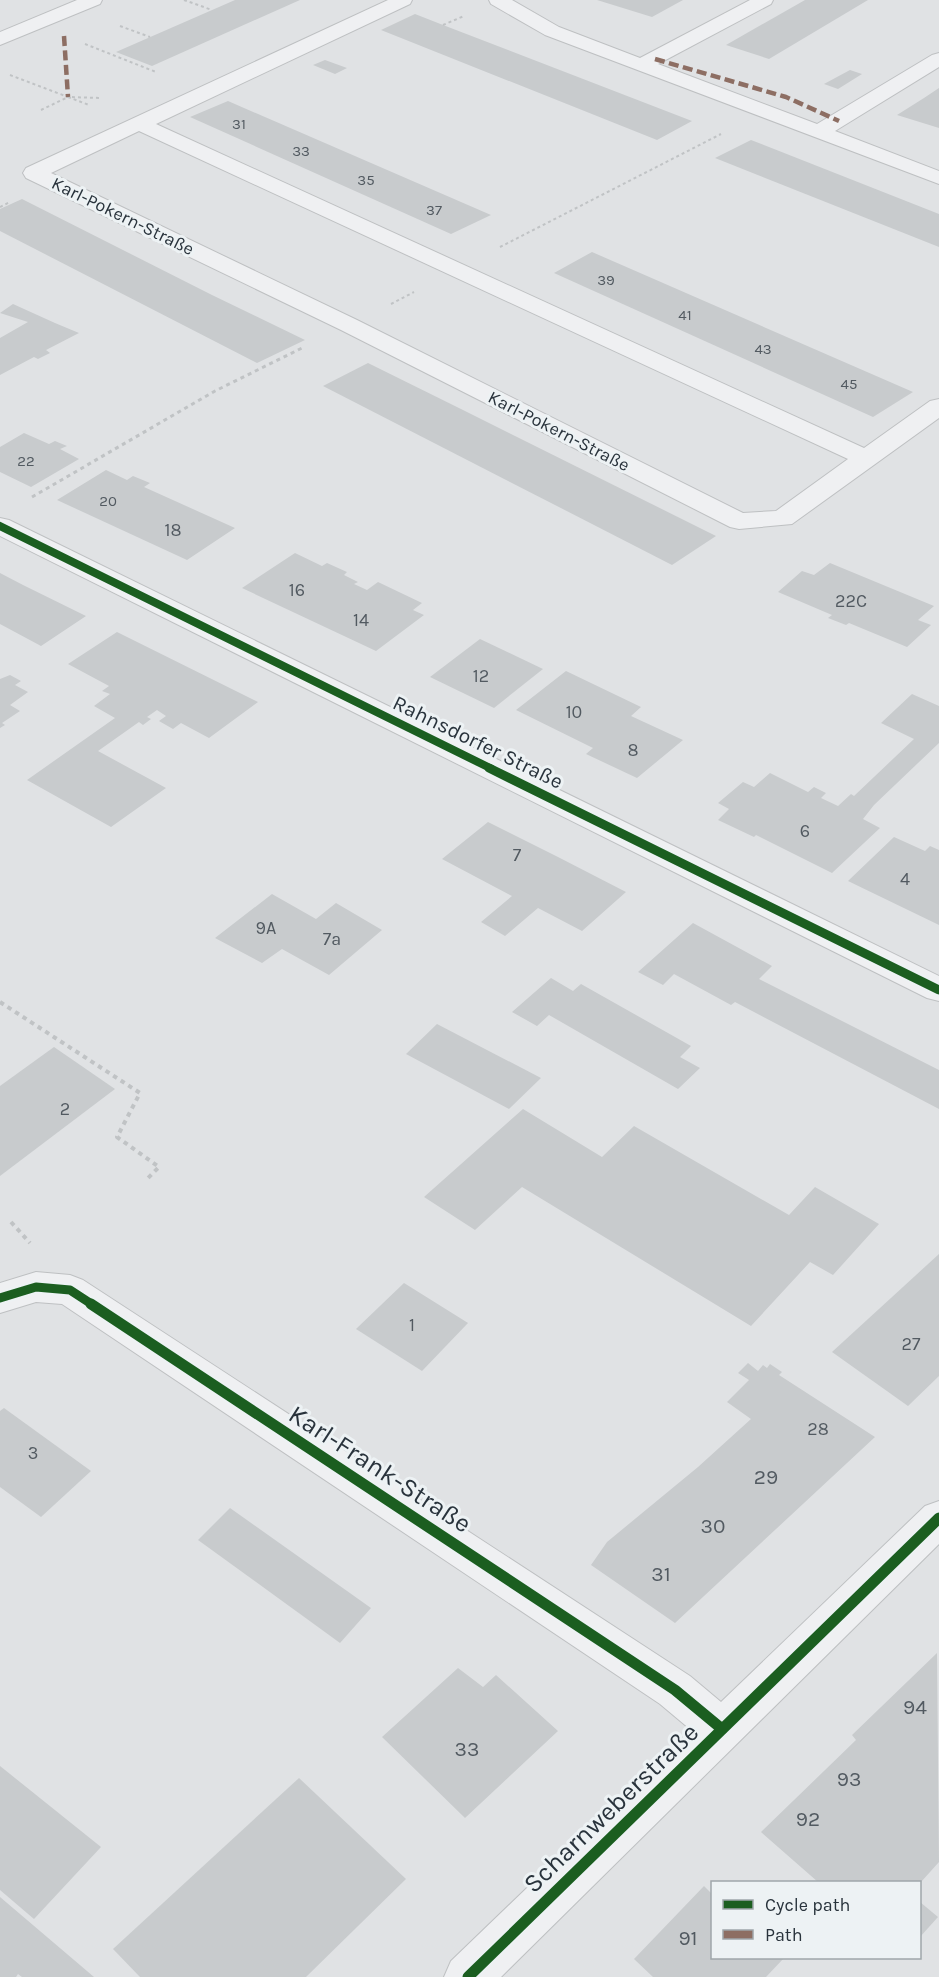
<svg xmlns="http://www.w3.org/2000/svg" width="939" height="1977" font-family="Karla,sans-serif">
	<style>
		.building { fill: #c8cbcd }
		.lines { fill: none; stroke-linecap: round; stroke-linejoin: round }
		.minor-casing { stroke: #bec0c2; stroke-width: 2 }
		.path-far2 { stroke: #c0c3c5; stroke-width: 2; stroke-dasharray: 3 3; stroke-linecap: butt }
		.path-far1 { stroke: #c0c3c5; stroke-width: 3; stroke-dasharray: 4 4; stroke-linecap: butt }
		.path { stroke: #c0c3c5; stroke-width: 4; stroke-dasharray: 4.5 4.5; stroke-linecap: butt }
		.minor { fill: #eff0f2; fill-rule: evenodd }
		.quiet { stroke: #8d6e63; stroke-width: 4.5; stroke-dasharray: 10 4.5; stroke-linecap: butt }
		.cycleway-far2-casing { stroke: #edf2f4; stroke-width: 10 }
		.cycleway-far1-casing { stroke: #edf2f4; stroke-width: 13 }
		.cycleway-casing { stroke: #edf2f4; stroke-width: 15 }
		.cycleway-far2 { stroke: #1b5e20; stroke-width: 8 }
		.cycleway-far1 { stroke: #1b5e20; stroke-width: 9 }
		.cycleway { stroke: #1b5e20; stroke-width: 11 }
		.labels { text-anchor: middle; dominant-baseline: central; stroke-width: 6; stroke-linejoin: round; paint-order: stroke }
		.far-number-label { font-size: 15px; fill: #525a61 }
		.far-street-label { font-size: 18px; fill: #29333c; stroke: #edf2f4 }
		.number-label { font-size: 18px; fill: #525a61 }
		.street-label { font-size: 21px; fill: #29333c; stroke: #edf2f4 }
		.near-number-label { font-size: 21px; fill: #525a61 }
		.near-street-label { font-size: 26px; fill: #29333c; stroke: #edf2f4 }
	</style>
	<rect width="100%" height="100%" fill="#e0e2e4"/>
	<g class="building">
		<polygon points="235,0 300,0 152,66 116,52"/>
		<polygon points="597,0 683,0 652,17"/>
		<polygon points="805,0 868,0 769,59 726,45"/>
		<polygon points="415,14 443,25 692,121 657,140 381,30"/>
		<polygon points="325,60 347,68 335,74 313,65"/>
		<polygon points="850,70 862,74 838,89 824,84"/>
		<polygon points="939,88 939,128 897,115 924,98"/>
		<polygon points="228,101 491,215 451,234 190,117"/>
		<polygon points="751,140 939,214 939,247 715,158"/>
		<polygon points="22,199 212,295 305,340 257,363 0,231 0,209"/>
		<polygon points="592,252 913,392 873,417 554,273"/>
		<polygon points="13,304 55,323 79,333 46,350 50,353 38,359 34,357 0,375 0,338 28,322 0,313"/>
		<polygon points="368,363 463,410 716,536 672,565 323,386"/>
		<polygon points="24,433 49,444 55,441 67,446 60,449 79,459 31,487 0,472 0,447"/>
		<polygon points="106,470 127,480 133,476 150,483 144,487 235,528 187,560 57,500"/>
		<polygon points="295,553 322,566 327,563 347,572 344,575 358,582 354,584 367,590 378,582 422,603 413,610 424,615 376,651 242,588"/>
		<polygon points="830,563 934,606 918,620 931,625 907,647 849,623 846,625 828,618 832,615 778,592 802,571 814,575"/>
		<polygon points="0,573 23,585 86,616 41,646 0,624"/>
		<polygon points="117,632 258,702 209,738 181,723 173,729 159,721 166,716 157,710 147,717 151,719 143,725 139,722 98,751 166,788 111,827 27,780 115,718 94,706 110,694 102,691 109,686 68,664"/>
		<polygon points="480,639 543,669 494,708 430,677"/>
		<polygon points="566,671 641,707 631,716 683,740 637,778 586,754 593,748 516,710"/>
		<polygon points="10,675 21,681 15,685 28,692 10,705 20,711 2,723 5,725 0,728 0,679"/>
		<polygon points="912,694 939,706 939,743 874,805 863,819 880,828 832,873 756,835 754,837 718,820 729,809 718,803 743,782 754,787 770,773 808,792 814,787 826,793 821,798 838,806 851,794 854,796 914,739 881,723"/>
		<polygon points="488,822 558,857 626,892 582,931 538,908 505,936 481,922 512,896 442,859"/>
		<polygon points="894,837 925,851 930,846 939,850 939,925 848,881"/>
		<polygon points="272,894 316,919 336,903 382,930 329,975 282,949 262,963 215,938"/>
		<polygon points="693,923 772,966 759,979 939,1070 939,1109 735,1002 731,1005 674,974 663,985 638,972"/>
		<polygon points="551,978 573,991 581,984 691,1046 680,1057 700,1068 678,1089 549,1015 537,1026 512,1012"/>
		<polygon points="437,1024 541,1078 509,1109 406,1054"/>
		<polygon points="54,1047 115,1089 0,1176 0,1086"/>
		<polygon points="523,1109 602,1157 634,1126 789,1215 815,1187 879,1224 833,1275 810,1262 751,1326 522,1187 475,1230 424,1197"/>
		<polygon points="939,1254 939,1376 908,1406 832,1352"/>
		<polygon points="404,1283 468,1323 422,1371 356,1329"/>
		<polygon points="748,1363 758,1371 763,1365 767,1368 770,1364 782,1372 779,1375 875,1437 675,1623 591,1565 607,1542 698,1467 751,1419 727,1402 749,1380 738,1373"/>
		<polygon points="4,1408 91,1471 41,1517 0,1487 0,1411"/>
		<polygon points="230,1508 371,1608 340,1643 198,1540"/>
		<polygon points="937,1653 939,1862 921,1882 818,1882 761,1832 856,1740 852,1735"/>
		<polygon points="458,1668 483,1687 496,1675 558,1731 465,1818 382,1737"/>
		<polygon points="0,1766 101,1847 34,1919 0,1890"/>
		<polygon points="299,1778 406,1879 306,1977 140,1977 113,1949"/>
		<polygon points="704,1886 712,1894 712,1958 784,1958 766,1977 653,1977 634,1959"/>
		<polygon points="0,1897 94,1977 22,1977 18,1974 16,1977 0,1977"/>
		<polygon points="920,1902 938,1917 920,1937"/>
	</g>
	<g class="lines">
		<defs>
			<g id="minor">
				<polygon points="77,0 102,0 100,4 0,45 0,32"/>
				<path d="M 388,0 L 412,0 L 410,4 L 156,124 L 864,448 L 930,401 L 939,399 L 939,418 L 792,524 L 739,529 L 730,527 L 341,330 L 26,178 L 23,173 L 26,168 ZM 139,131 L 848,459 L 776,511 L 743,513 L 357,320 L 51,173 Z"/>
				<polygon points="489,0 512,0 559,27 640,58 750,0 773,0 771,4 658,64 817,124 932,55 939,53 939,67 835,131 939,171 939,184 545,35 491,4"/>
				<polygon points="0,518 9,520 939,976 939,1001 927,998 0,536"/>
				<polygon points="36,1272 70,1275 83,1280 690,1676 721,1702 925,1506 939,1501 939,1544 501,1977 444,1977 451,1961 691,1730 660,1704 62,1304 36,1302 0,1313 0,1283"/>
			</g>
		</defs>
		<use href="#minor" class="minor-casing"/>
		<g class="path-far2">
			<polyline points="184,0 212,10"/>
			<polyline points="443,25 464,16"/>
			<polyline points="120,26 150,37"/>
			<polyline points="85,44 156,72"/>
			<polyline points="10,75 68,97 100,98"/>
			<polyline points="41,110 68,97 89,105"/>
			<polyline points="0,207 10,202"/>
			<polyline points="500,247 721,134"/>
			<polyline points="391,304 414,292"/>
		</g>
		<polyline class="path-far1" points="32,497 215,391 304,347"/>
		<g class="path">
			<polyline points="0,1002 140,1093 117,1137 159,1167 147,1179"/>
			<polyline points="11,1222 30,1243"/>
		</g>
		<use href="#minor" class="minor"/>
		<g class="quiet">
			<polyline points="64,36 68,97"/>
			<polyline points="655,59 786,97 839,121"/>
		</g>
		<defs>
			<polyline id="cycleway-far2" points="0,526 492,769"/>
			<g id="cycleway-far1">
				<polyline points="489,768 939,990"/>
				<polyline points="0,1298 36,1287 70,1290 93,1305"/>
			</g>
			<g id="cycleway">
				<polyline points="91,1304 675,1690 722,1729"/>
				<polyline points="468,1977 939,1518"/>
			</g>
		</defs>
		<use href="#cycleway-far2" class="cycleway-far2-casing"/>
		<use href="#cycleway-far1" class="cycleway-far1-casing"/>
		<use href="#cycleway" class="cycleway-casing"/>
		<use href="#cycleway-far2" class="cycleway-far2"/>
		<use href="#cycleway-far1" class="cycleway-far1"/>
		<use href="#cycleway" class="cycleway"/>
	</g>
	<g class="labels">
		<g class="far-number-label">
			<text x="239" y="124">31</text>
			<text x="301" y="151">33</text>
			<text x="366" y="180">35</text>
			<text x="434" y="210">37</text>
			<text x="606" y="280">39</text>
			<text x="685" y="315">41</text>
			<text x="763" y="349">43</text>
			<text x="849" y="384">45</text>
			<text x="26" y="461">22</text>
			<text x="108" y="501">20</text>
		</g>
		<g class="far-street-label">
			<text transform="translate(123 216) rotate(26)">Karl-Pokern-Straße</text>
			<text transform="translate(559 431) rotate(27)">Karl-Pokern-Straße</text>
		</g>
		<g class="number-label">
			<text x="173" y="530">18</text>
			<text x="297" y="590">16</text>
			<text x="851" y="601">22C</text>
			<text x="361" y="620">14</text>
			<text x="481" y="676">12</text>
			<text x="574" y="712">10</text>
			<text x="633" y="750">8</text>
			<text x="805" y="831">6</text>
			<text x="517" y="855">7</text>
			<text x="905" y="879">4</text>
			<text x="266" y="928">9A</text>
			<text x="332" y="939">7a</text>
			<text x="65" y="1109">2</text>
			<text x="412" y="1325">1</text>
			<text x="911" y="1344">27</text>
			<text x="818" y="1429">28</text>
			<text x="33" y="1453">3</text>
		</g>
		<g class="street-label">
			<text transform="translate(478 742) rotate(26)">Rahnsdorfer Straße</text>
		</g>
		<g class="near-number-label">
			<text x="766" y="1477">29</text>
			<text x="713" y="1526">30</text>
			<text x="661" y="1574">31</text>
			<text x="915" y="1707">94</text>
			<text x="467" y="1749">33</text>
			<text x="849" y="1779">93</text>
			<text x="808" y="1819">92</text>
			<text x="688" y="1938">91</text>
		</g>
		<g class="near-street-label">
			<text transform="translate(380 1469) rotate(33)">Karl-Frank-Straße</text>
			<text transform="translate(611 1808) rotate(-44)">Scharnweberstraße</text>
		</g>
	</g>
	<rect x="711" y="1881" width="210" height="78" fill="#edf2f4" stroke="#9fa6aa" stroke-width="1.5"/>
	<rect x="723" y="1900" width="30" height="9" fill="#1b5e20" stroke="#9fa6aa" stroke-width="1.5"/>
	<text x="765" y="1911" font-size="18" fill="#29333c">Cycle path</text>
	<rect x="723" y="1930" width="30" height="9" fill="#8d6e63" stroke="#9fa6aa" stroke-width="1.5"/>
	<text x="765" y="1941" font-size="18" fill="#29333c">Path</text>
</svg>
